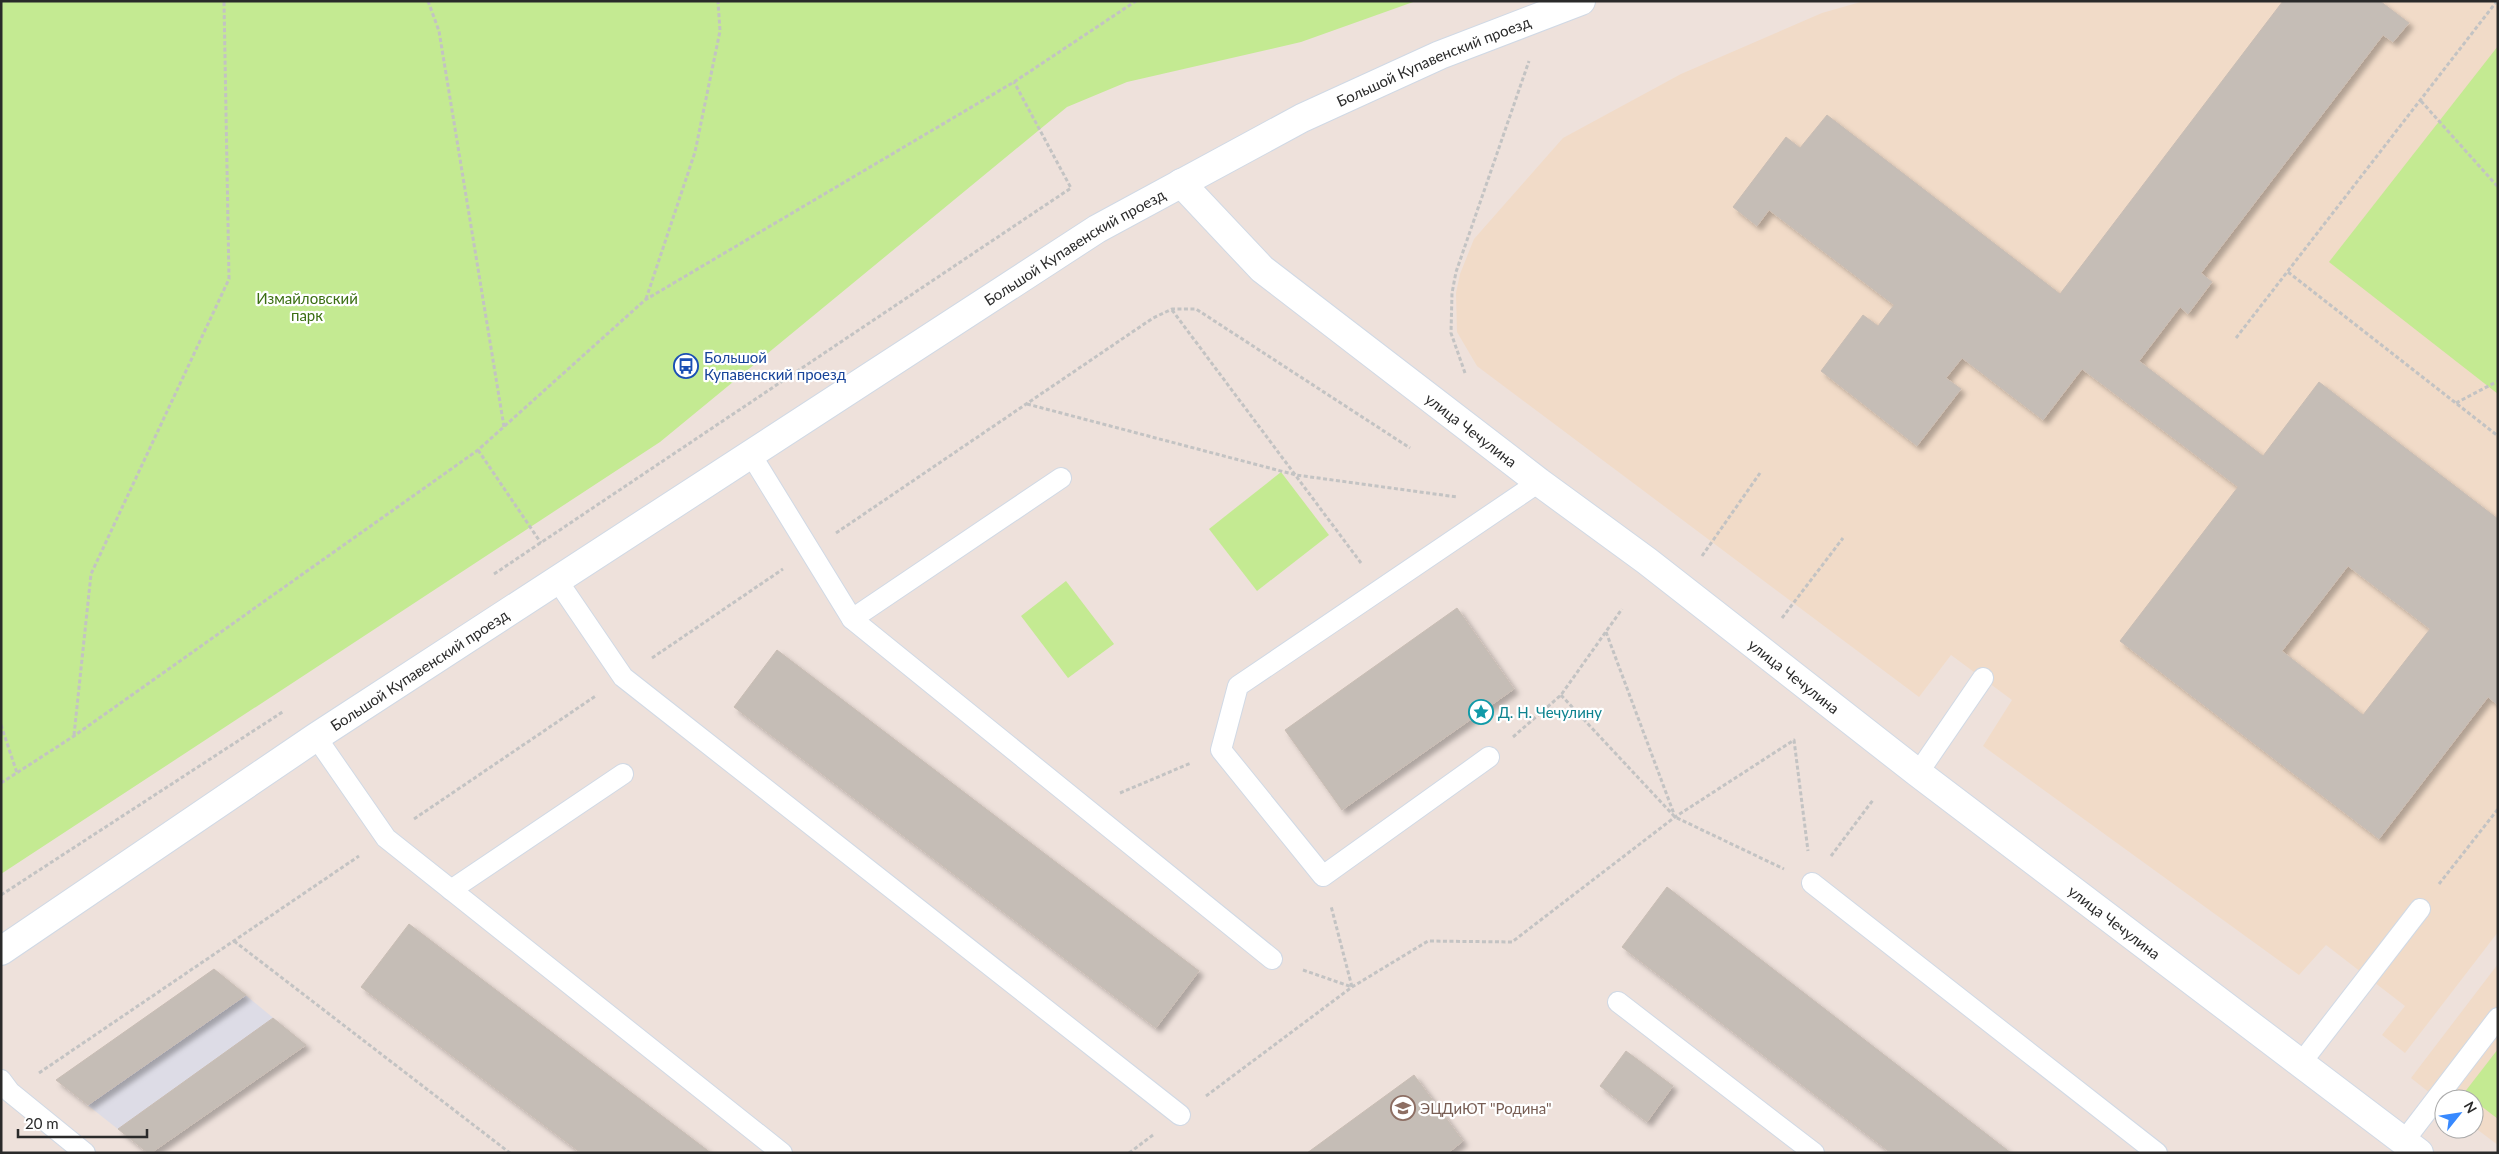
<svg xmlns="http://www.w3.org/2000/svg" width="2499" height="1154" font-family="Lato,sans-serif">
	<style>
		.industrial { fill: #dddce6 }
		.education { fill: #f1dbc8 }
		.green { fill: #c4ea92 }
		.building { fill: #c5bdb6; stroke: #c9bdb4; fill-rule: evenodd; filter: url(#shadow) }
		.lines { fill: none; stroke-linecap: round; stroke-linejoin: round }
		.service-casing { stroke: #d0d9e5; stroke-width: 22 }
		.minor-casing { stroke: #d0d9e5; stroke-width: 30 }
		.secondary-casing { stroke: #d0d9e5; stroke-width: 30 }
		.path { stroke: #c3c3c3; stroke-width: 3; stroke-dasharray: 4 2.5; stroke-linecap: butt }
		.service { stroke: #fff; stroke-width: 20 }
		.minor { stroke: #fff; stroke-width: 28 }
		.secondary { stroke: #fff; stroke-width: 28 }
		.labels { text-anchor: middle; dominant-baseline: central; stroke-width: 4.5; stroke-linejoin: round; paint-order: stroke }
		.street-label { font-size: 15px; fill: #2a2a2a; stroke: #fff }
		.park-label { font-size: 15px; fill: #3b6f13; stroke: #fff }
		.transit-label { font-size: 15px; fill: #164399; stroke: #fff; text-anchor: start }
		.culture-label { font-size: 15px; fill: #0d838f; stroke: #fff; text-anchor: start }
		.education-label { font-size: 15px; fill: #785e54; stroke: #fff; text-anchor: start }
	</style>
	<defs>
		<filter id="shadow"><feDropShadow dx="4.5" dy="4.5" stdDeviation="2.5" flood-color="#0004"/></filter>
	</defs>
	<rect width="100%" height="100%" fill="#eee1db"/>
	<polygon class="industrial" points="214,969 306,1045 151,1153 148,1153 56,1080"/>
	<g class="education">
		<polygon points="1864,1 2498,1 2498,932 2405,1053 2382,1035 2405,1006 2326,945 2299,975 1983,746 2012,700 1951,655 1919,697 1477,366 1457,332 1456,293 1460,274 1474,239 1563,138 1681,74 1822,13"/>
		<polygon points="2498,964 2498,1145 2474,1127 2474,1099 2444,1099 2444,1104 2411,1078"/>
	</g>
	<g class="green">
		<polygon points="1,1 1416,1 1301,42 1127,82 1067,107 660,442 1,874"/>
		<polygon points="2498,46 2498,394 2329,262"/>
		<polygon points="1281,472 1329,535 1257,591 1209,529"/>
		<polygon points="1066,581 1114,644 1068,678 1021,616"/>
		<polygon points="2498,1049 2498,1119 2464,1093"/>
	</g>
	<g class="building">
		<path d="M 2283,1 L 2380,1 L 2409,23 L 2393,42 L 2383,35 L 2201,273 L 2212,282 L 2188,314 L 2180,307 L 2139,361 L 2263,456 L 2319,382 L 2498,519 L 2498,705 L 2488,697 L 2379,839 L 2120,641 L 2238,487 L 2082,369 L 2043,420 L 1962,358 L 1946,378 L 1961,389 L 1917,446 L 1821,371 L 1863,315 L 1878,326 L 1894,305 L 1769,210 L 1757,226 L 1733,207 L 1786,137 L 1800,148 L 1827,115 L 2060,294 ZM 2348,566 L 2430,629 L 2363,715 L 2282,651 Z"/>
		<polygon points="1457,608 1514,689 1342,810 1285,730"/>
		<polygon points="777,650 1199,971 1156,1028 734,707"/>
		<polygon points="1667,887 2011,1153 1891,1153 1622,947"/>
		<polygon points="409,924 711,1153 581,1153 361,987"/>
		<polygon points="214,969 246,995 88,1105 56,1080"/>
		<polygon points="273,1018 306,1045 151,1153 148,1153 118,1129"/>
		<polygon points="1626,1051 1673,1086 1647,1122 1600,1086"/>
		<polygon points="1414,1075 1463,1141 1448,1153 1307,1153"/>
	</g>
	<g class="lines">
		<defs>
			<g id="service">
				<polyline points="750,453 852,619 1272,959"/>
				<polyline points="557,580 623,677 1180,1115"/>
				<polyline points="852,619 1061,478"/>
				<polyline points="316,737 386,838 782,1153"/>
				<polyline points="1489,757 1323,876 1221,750 1238,686 1539,482"/>
				<polyline points="1918,773 1983,678"/>
				<polyline points="1812,883 2157,1153"/>
				<polyline points="451,890 623,774"/>
				<polyline points="1618,1002 1814,1153"/>
				<polyline points="2301,1063 2420,909"/>
				<polyline points="1,1080 10,1092 85,1153"/>
				<polyline points="2404,1141 2498,1018"/>
			</g>
			<g id="minor">
				<path id="s1" d="M 1181,183 L 1262,269 L 1539,482 L 1647,561 L 1918,773 L 2419,1153"/>
			</g>
			<g id="secondary">
				<path id="s2" d="M 1,951 L 316,737 L 1097,229 L 1302,118 L 1440,55 L 1581,1"/>
			</g>
		</defs>
		<use href="#service" class="service-casing"/>
		<use href="#minor" class="minor-casing"/>
		<use href="#secondary" class="secondary-casing"/>
		<g class="path">
			<polyline points="428,1 439,31 504,427"/>
			<polyline points="2421,101 2498,187"/>
			<polyline points="2288,272 2498,436"/>
			<polyline points="646,299 695,152 720,31 718,1"/>
			<polyline points="1172,310 1361,563"/>
			<polyline points="2236,338 2497,1"/>
			<polyline points="1465,373 1451,333 1452,293 1456,272 1529,61"/>
			<polyline points="2456,403 2498,381"/>
			<polyline points="1027,404 1296,475 1457,497"/>
			<polyline points="478,450 541,543"/>
			<polyline points="836,533 1153,318 1172,309 1196,309 1410,448"/>
			<polyline points="1702,556 1760,473"/>
			<polyline points="494,574 1071,188 1014,82"/>
			<polyline points="1782,618 1843,538"/>
			<polyline points="1606,632 1674,814"/>
			<polyline points="652,658 783,569"/>
			<polyline points="1561,695 1675,817 1784,869"/>
			<polyline points="1,725 17,773"/>
			<polyline points="74,735 91,574 229,279 224,1"/>
			<polyline points="1513,737 1561,695 1622,609"/>
			<polyline points="1,783 74,736 478,450 645,300 1014,82 1136,1"/>
			<polyline points="1120,793 1191,763"/>
			<polyline points="414,819 597,695"/>
			<polyline points="1831,856 1873,800"/>
			<polyline points="2439,884 2498,809"/>
			<polyline points="1,895 284,711"/>
			<polyline points="234,941 510,1153"/>
			<polyline points="1303,970 1352,987 1331,906"/>
			<polyline points="39,1073 359,856"/>
			<polyline points="1206,1096 1352,987 1428,941 1512,942 1675,817 1794,740 1808,851"/>
			<polyline points="1129,1153 1153,1135"/>
		</g>
		<use href="#service" class="service"/>
		<use href="#minor" class="minor"/>
		<use href="#secondary" class="secondary"/>
	</g>
	<defs>
		<symbol id="bus-ring" viewBox="-11 -11 22 22"><circle r="9.5" fill="#fff" stroke="#1a4fb4" stroke-width="1.5"/><path d="M-5-6H5V4H4V6H2V4H-2V6H-4V4H-5ZM-3.5-4V0h7V-4ZM-3.5 1.2v1.5H-2V1.2ZM2 1.2v1.5H3.5V1.2Z" fill="#1a4fb4"/></symbol>
		<symbol id="sight-ring" viewBox="-11 -11 22 22"><circle r="9.5" fill="#fff" stroke="#0f9aa8" stroke-width="1.5"/><path d="M0-6L1.8-2.2L6-1.7L2.9 1.2L3.7 5.4L0 3.3L-3.7 5.4L-2.9 1.2L-6-1.7L-1.8-2.2Z" fill="#0f9aa8"/></symbol>
		<symbol id="school-ring" viewBox="-11 -11 22 22"><circle r="9.5" fill="#fff" stroke="#8d6e63" stroke-width="1.5"/><path d="M0-5L7-2L0 1L-7-2ZM-4 1L0 2.5L4 1V4Q0 6-4 4Z" fill="#8d6e63"/></symbol>
	</defs>
	<g fill-rule="evenodd">
		<use href="#bus-ring" x="672" y="352" width="28" height="28"/>
		<use href="#sight-ring" x="1467" y="698" width="28" height="28"/>
		<use href="#school-ring" x="1389" y="1094" width="28" height="28"/>
	</g>
	<g class="labels">
		<g class="street-label">
			<text stroke="none"><textPath href="#s2" startOffset="1689">Большой Купавенский проезд</textPath></text>
			<text stroke="none"><textPath href="#s2" startOffset="1284">Большой Купавенский проезд</textPath></text>
			<text stroke="none"><textPath href="#s1" startOffset="382">улица Чечулина</textPath></text>
			<text stroke="none"><textPath href="#s2" startOffset="504">Большой Купавенский проезд</textPath></text>
			<text stroke="none"><textPath href="#s1" startOffset="788">улица Чечулина</textPath></text>
			<text stroke="none"><textPath href="#s1" startOffset="1192">улица Чечулина</textPath></text>
		</g>
		<g class="park-label">
			<text x="307" y="298">Измайловский<tspan x="307" dy="17">парк</tspan></text>
		</g>
		<g class="transit-label">
			<text x="704" y="357">Большой<tspan x="704" dy="17">Купавенский проезд</tspan></text>
		</g>
		<g class="culture-label">
			<text x="1498" y="712">Д. Н. Чечулину</text>
		</g>
		<g class="education-label">
			<text x="1420" y="1108">ЭЦДиЮТ "Родина"</text>
		</g>
	</g>
	<rect width="2499" height="1154" fill="none" stroke="#2a2a2a" stroke-width="5"/>
	<g transform="translate(2459 1114) rotate(60)"><circle r="24" fill="#ffffff" stroke="#aaaaaa"/>
	<path d="M0-4L9 19L0 12L-9 19Z" fill="#3789ff"/>
	<text y="-8" font-size="14" font-weight="bold" text-anchor="middle" fill="#2a2a2a">N</text>
	</g>
	<path d="M18 1129v8h129v-8" fill="none" stroke="#2a2a2a" stroke-width="2.5"/>
	<text x="25" y="1129" font-size="15" fill="#2a2a2a" stroke="#ffffff" stroke-width="4" paint-order="stroke">20 m</text>
</svg>
